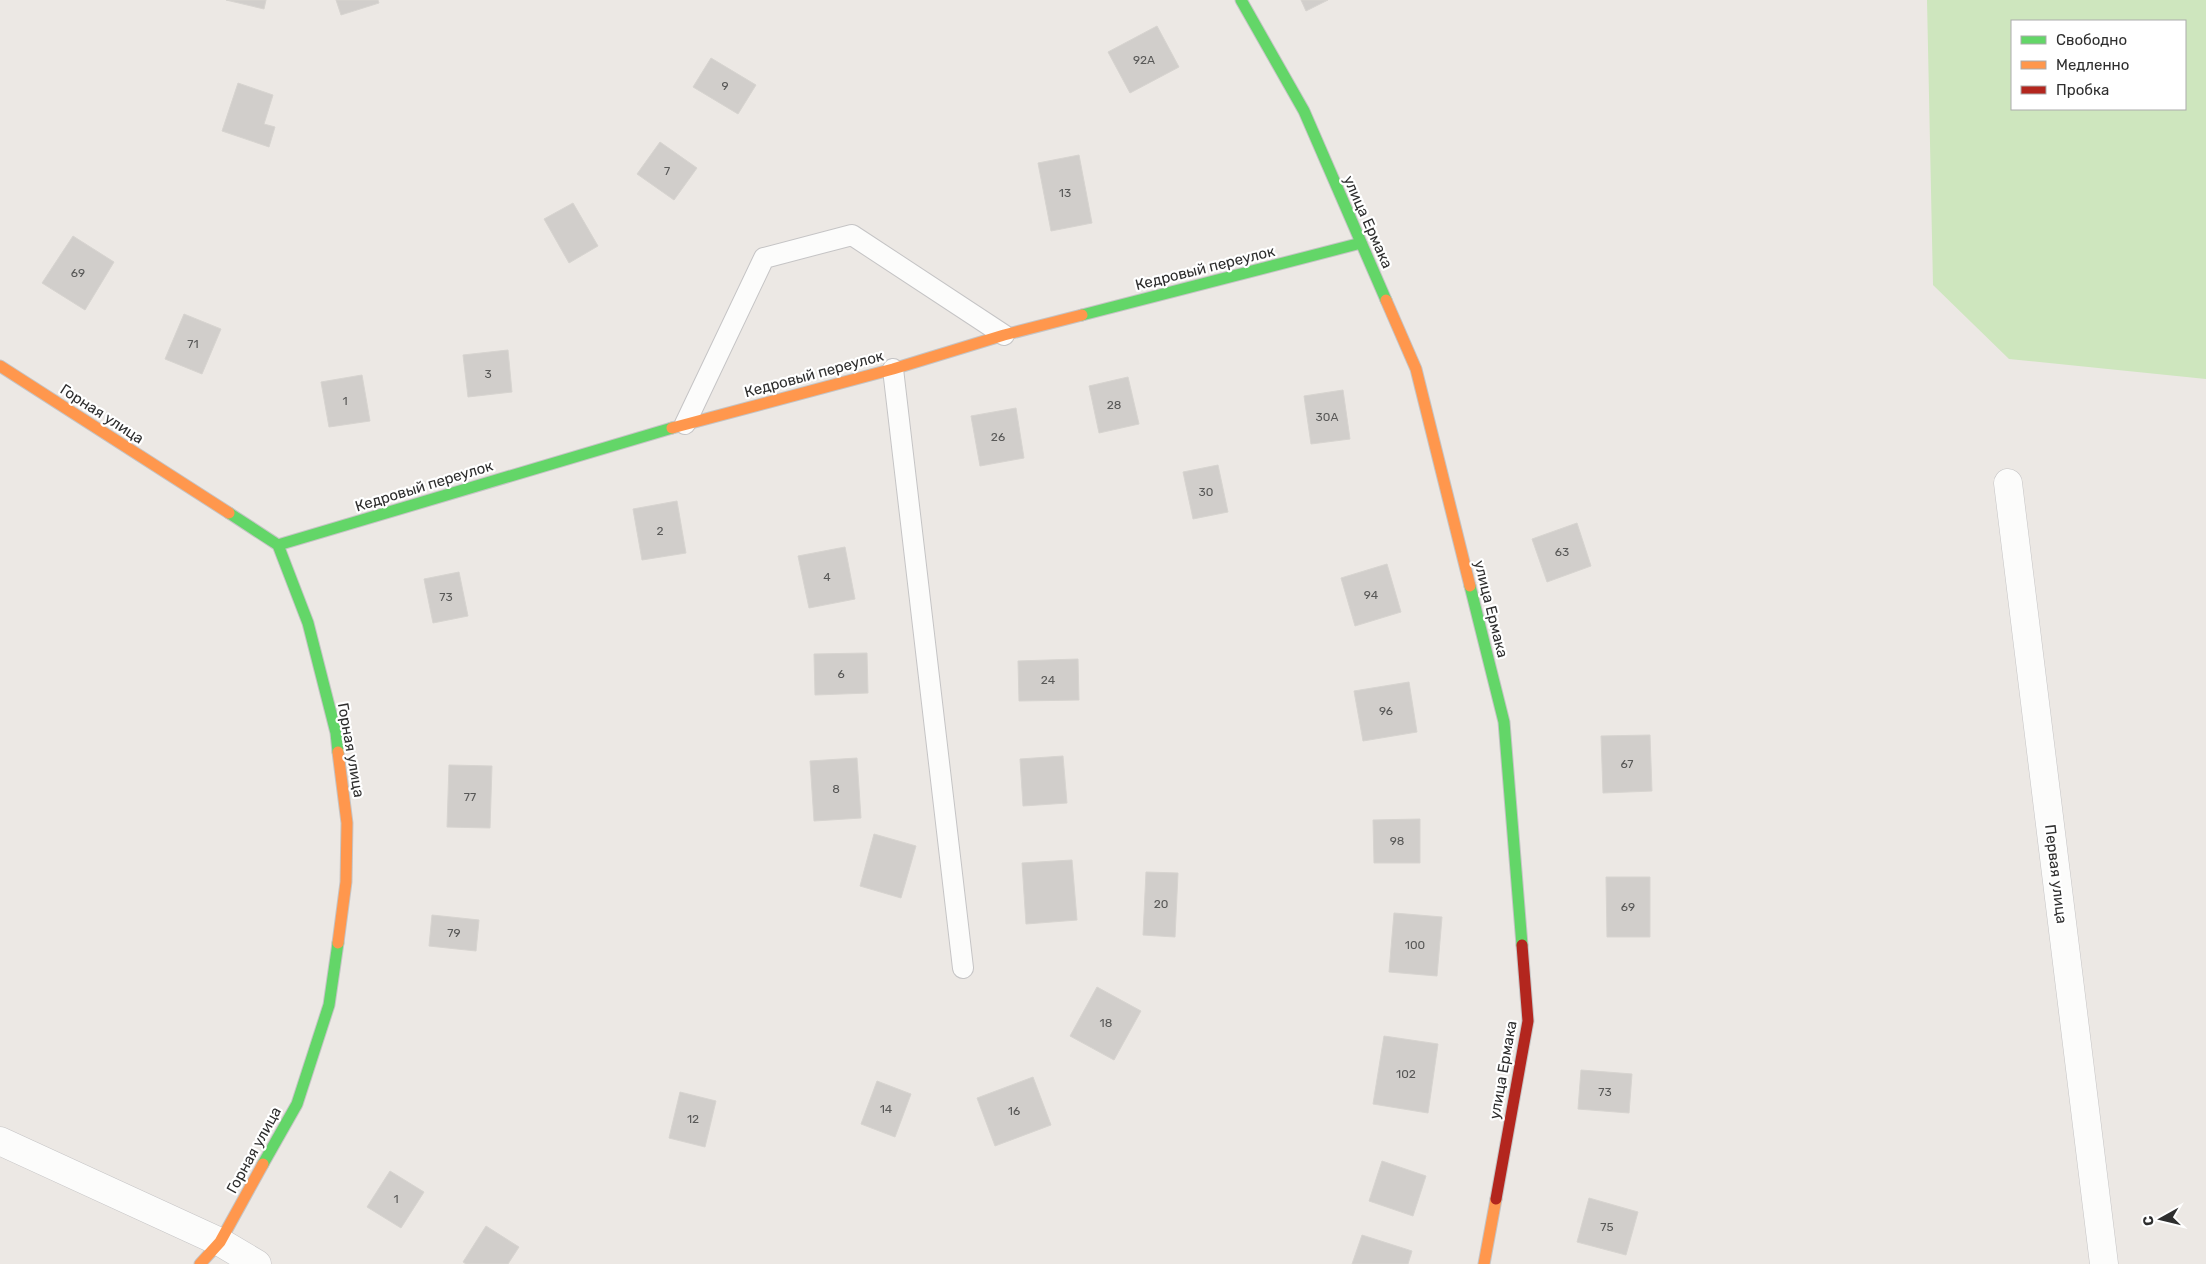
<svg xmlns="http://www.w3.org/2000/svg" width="2206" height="1264" font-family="Rubik,sans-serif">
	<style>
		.green { fill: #cee6be; fill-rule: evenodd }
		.building { fill: #d1cecb; stroke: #d7d4d0 }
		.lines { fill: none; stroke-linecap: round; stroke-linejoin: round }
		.lane-casing { stroke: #c5c4c5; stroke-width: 22 }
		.street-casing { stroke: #c5c4c5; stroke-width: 29 }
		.fast-casing { stroke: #c5c4c5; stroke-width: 13 }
		.slow-casing { stroke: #c5c4c5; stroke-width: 13 }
		.jam-casing { stroke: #c5c4c5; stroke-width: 13 }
		.lane { stroke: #fcfcfb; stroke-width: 20 }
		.street { stroke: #fcfcfb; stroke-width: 28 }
		.fast { stroke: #63d668; stroke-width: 11 }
		.slow { stroke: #ff974d; stroke-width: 11 }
		.jam { stroke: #b3261e; stroke-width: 11 }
		.labels { text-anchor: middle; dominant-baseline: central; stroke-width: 4.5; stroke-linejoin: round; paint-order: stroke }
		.number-label { font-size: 12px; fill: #585857 }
		.street-label { font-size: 15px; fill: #2e2e2e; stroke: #fff }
	</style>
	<rect width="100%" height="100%" fill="#ece8e4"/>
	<path class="green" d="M 1927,0 L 2206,0 L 2206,379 L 2009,359 L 1933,285 ZM 2012,21 L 2185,21 L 2185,109 L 2012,109 Z"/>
	<g class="building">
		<polygon points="226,0 266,0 264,9"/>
		<polygon points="336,0 378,0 379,3 341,15"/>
		<polygon points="1301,0 1328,0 1306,11"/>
		<polygon points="1157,26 1179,67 1130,93 1108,52"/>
		<polygon points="711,58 756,85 738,114 693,87"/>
		<polygon points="238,83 273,95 264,124 275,127 269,147 222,131"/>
		<polygon points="660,142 697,168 674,200 637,174"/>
		<polygon points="1079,155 1092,223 1051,231 1038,163"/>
		<polygon points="573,203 598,246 569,263 544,219"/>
		<polygon points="73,236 114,262 85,310 42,283"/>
		<polygon points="184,314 221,329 202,374 165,359"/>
		<polygon points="508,350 512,392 468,397 463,355"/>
		<polygon points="362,375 370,421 329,427 321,382"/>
		<polygon points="1128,377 1139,424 1099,433 1089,386"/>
		<polygon points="1343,390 1350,439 1311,444 1304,396"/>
		<polygon points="1016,408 1024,458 980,466 971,416"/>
		<polygon points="1218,465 1228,512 1193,519 1183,472"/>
		<polygon points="677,501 686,553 642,560 633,509"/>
		<polygon points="1577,523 1591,566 1547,582 1532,539"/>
		<polygon points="845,547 855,599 809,608 798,556"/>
		<polygon points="1387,564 1401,612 1355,626 1341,578"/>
		<polygon points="459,572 468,616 433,623 424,579"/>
		<polygon points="867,653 868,693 815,695 814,654"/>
		<polygon points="1078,659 1079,700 1019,701 1018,661"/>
		<polygon points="1409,682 1417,732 1363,741 1354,691"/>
		<polygon points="1650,735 1652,791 1603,793 1601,736"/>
		<polygon points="1063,756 1067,803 1023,806 1020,759"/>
		<polygon points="857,758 861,818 814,821 810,761"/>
		<polygon points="449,765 492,766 490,828 447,827"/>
		<polygon points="1420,819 1420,863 1374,863 1373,820"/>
		<polygon points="874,834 916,846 901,898 860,886"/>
		<polygon points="1072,860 1077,920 1026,924 1022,863"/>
		<polygon points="1146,872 1178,873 1175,937 1143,935"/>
		<polygon points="1606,877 1650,877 1650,937 1607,937"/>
		<polygon points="1394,913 1442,917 1437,976 1389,972"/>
		<polygon points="432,915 479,920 476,951 429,946"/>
		<polygon points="1097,987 1141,1011 1114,1060 1070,1036"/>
		<polygon points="1384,1036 1438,1044 1428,1113 1373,1104"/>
		<polygon points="1581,1070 1632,1074 1629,1113 1578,1109"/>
		<polygon points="1033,1077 1051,1125 995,1146 977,1098"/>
		<polygon points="877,1081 911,1094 895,1137 861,1124"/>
		<polygon points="680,1092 716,1101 705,1147 669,1138"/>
		<polygon points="1382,1161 1426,1176 1413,1216 1369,1201"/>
		<polygon points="390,1171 424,1192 401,1228 367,1207"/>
		<polygon points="1589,1198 1638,1212 1626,1255 1577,1242"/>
		<polygon points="486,1226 519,1247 508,1264 466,1264 463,1262"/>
		<polygon points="1362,1235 1412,1251 1408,1264 1352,1264"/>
	</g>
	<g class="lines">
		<defs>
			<g id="lane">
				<polyline points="893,369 963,968"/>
				<polyline points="685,424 764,258 852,235 1004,335"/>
			</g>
			<g id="street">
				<polyline points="2008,483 2104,1264"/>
				<polyline points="0,1141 220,1242 257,1264"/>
			</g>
			<g id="fast">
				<polyline points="1241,0 1304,111 1386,300"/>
				<polyline points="1082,315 1361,243"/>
				<polyline points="229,513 278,545 308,623 336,733 338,752"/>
				<polyline points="278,545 672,428"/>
				<polyline points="1470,586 1504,722 1522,945"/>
				<polyline points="263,1164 297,1104 329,1005 338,943"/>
			</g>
			<g id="slow">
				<polyline points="1386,300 1416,369 1470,586"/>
				<polyline points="0,366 229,513"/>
				<polyline points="672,428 893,369 1004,335 1082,315"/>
				<polyline points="338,943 346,882 347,823 338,752"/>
				<polyline points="200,1264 220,1242 263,1164"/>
				<polyline points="1484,1264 1496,1199"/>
			</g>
			<polyline id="jam" points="1496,1199 1528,1021 1522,945"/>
		</defs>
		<use href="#lane" class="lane-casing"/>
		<use href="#street" class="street-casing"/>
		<use href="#fast" class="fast-casing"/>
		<use href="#slow" class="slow-casing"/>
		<use href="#jam" class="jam-casing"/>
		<use href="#lane" class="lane"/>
		<use href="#street" class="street"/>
		<use href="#fast" class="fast"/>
		<use href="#slow" class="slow"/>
		<use href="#jam" class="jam"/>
	</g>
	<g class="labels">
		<g class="number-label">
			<text x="1144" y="60">92А</text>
			<text x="725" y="86">9</text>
			<text x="667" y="171">7</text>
			<text x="1065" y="193">13</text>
			<text x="78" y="273">69</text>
			<text x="193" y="344">71</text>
			<text x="488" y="374">3</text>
			<text x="345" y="401">1</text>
			<text x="1114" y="405">28</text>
			<text x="1327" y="417">30А</text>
			<text x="998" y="437">26</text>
			<text x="1206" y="492">30</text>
			<text x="660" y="531">2</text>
			<text x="1562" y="552">63</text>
			<text x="827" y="577">4</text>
			<text x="1371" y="595">94</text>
			<text x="446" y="597">73</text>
			<text x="841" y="674">6</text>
			<text x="1048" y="680">24</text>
			<text x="1386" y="711">96</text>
			<text x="1627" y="764">67</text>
			<text x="836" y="789">8</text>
			<text x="470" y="797">77</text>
			<text x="1397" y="841">98</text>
			<text x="1161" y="904">20</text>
			<text x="1628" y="907">69</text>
			<text x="454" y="933">79</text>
			<text x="1415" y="945">100</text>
			<text x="1106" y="1023">18</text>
			<text x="1406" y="1074">102</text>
			<text x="1605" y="1092">73</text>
			<text x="886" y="1109">14</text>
			<text x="1014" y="1111">16</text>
			<text x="693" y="1119">12</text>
			<text x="396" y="1199">1</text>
			<text x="1607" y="1227">75</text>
		</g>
		<g class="street-label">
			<text transform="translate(1368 222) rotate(66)">улица Ермака</text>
			<text transform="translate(1205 268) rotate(-14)">Кедровый переулок</text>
			<text transform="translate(814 374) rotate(-15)">Кедровый переулок</text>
			<text transform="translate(102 414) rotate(33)">Горная улица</text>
			<text transform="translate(424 486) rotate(-17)">Кедровый переулок</text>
			<text transform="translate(1491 609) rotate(76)">улица Ермака</text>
			<text transform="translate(351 750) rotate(80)">Горная улица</text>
			<text transform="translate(2056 874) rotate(83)">Первая улица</text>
			<text transform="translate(1503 1070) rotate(-80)">улица Ермака</text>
			<text transform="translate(254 1150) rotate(-61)">Горная улица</text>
		</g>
	</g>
	<rect x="2011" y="20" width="175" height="90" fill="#ffffff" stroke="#ababab"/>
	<rect x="2021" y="36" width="25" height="8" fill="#63d668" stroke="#ababab"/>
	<text x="2056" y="45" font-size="15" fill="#2e2e2e">Свободно</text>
	<rect x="2021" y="61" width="25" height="8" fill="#ff974d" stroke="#ababab"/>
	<text x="2056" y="70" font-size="15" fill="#2e2e2e">Медленно</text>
	<rect x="2021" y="86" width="25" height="8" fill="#b3261e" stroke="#ababab"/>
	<text x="2056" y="95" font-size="15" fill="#2e2e2e">Пробка</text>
	<g transform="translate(2161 1219) rotate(262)" stroke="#ffffff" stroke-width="4" paint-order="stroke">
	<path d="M0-4L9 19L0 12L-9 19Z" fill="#2e2e2e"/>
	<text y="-8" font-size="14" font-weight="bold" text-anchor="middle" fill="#2e2e2e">С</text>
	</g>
</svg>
